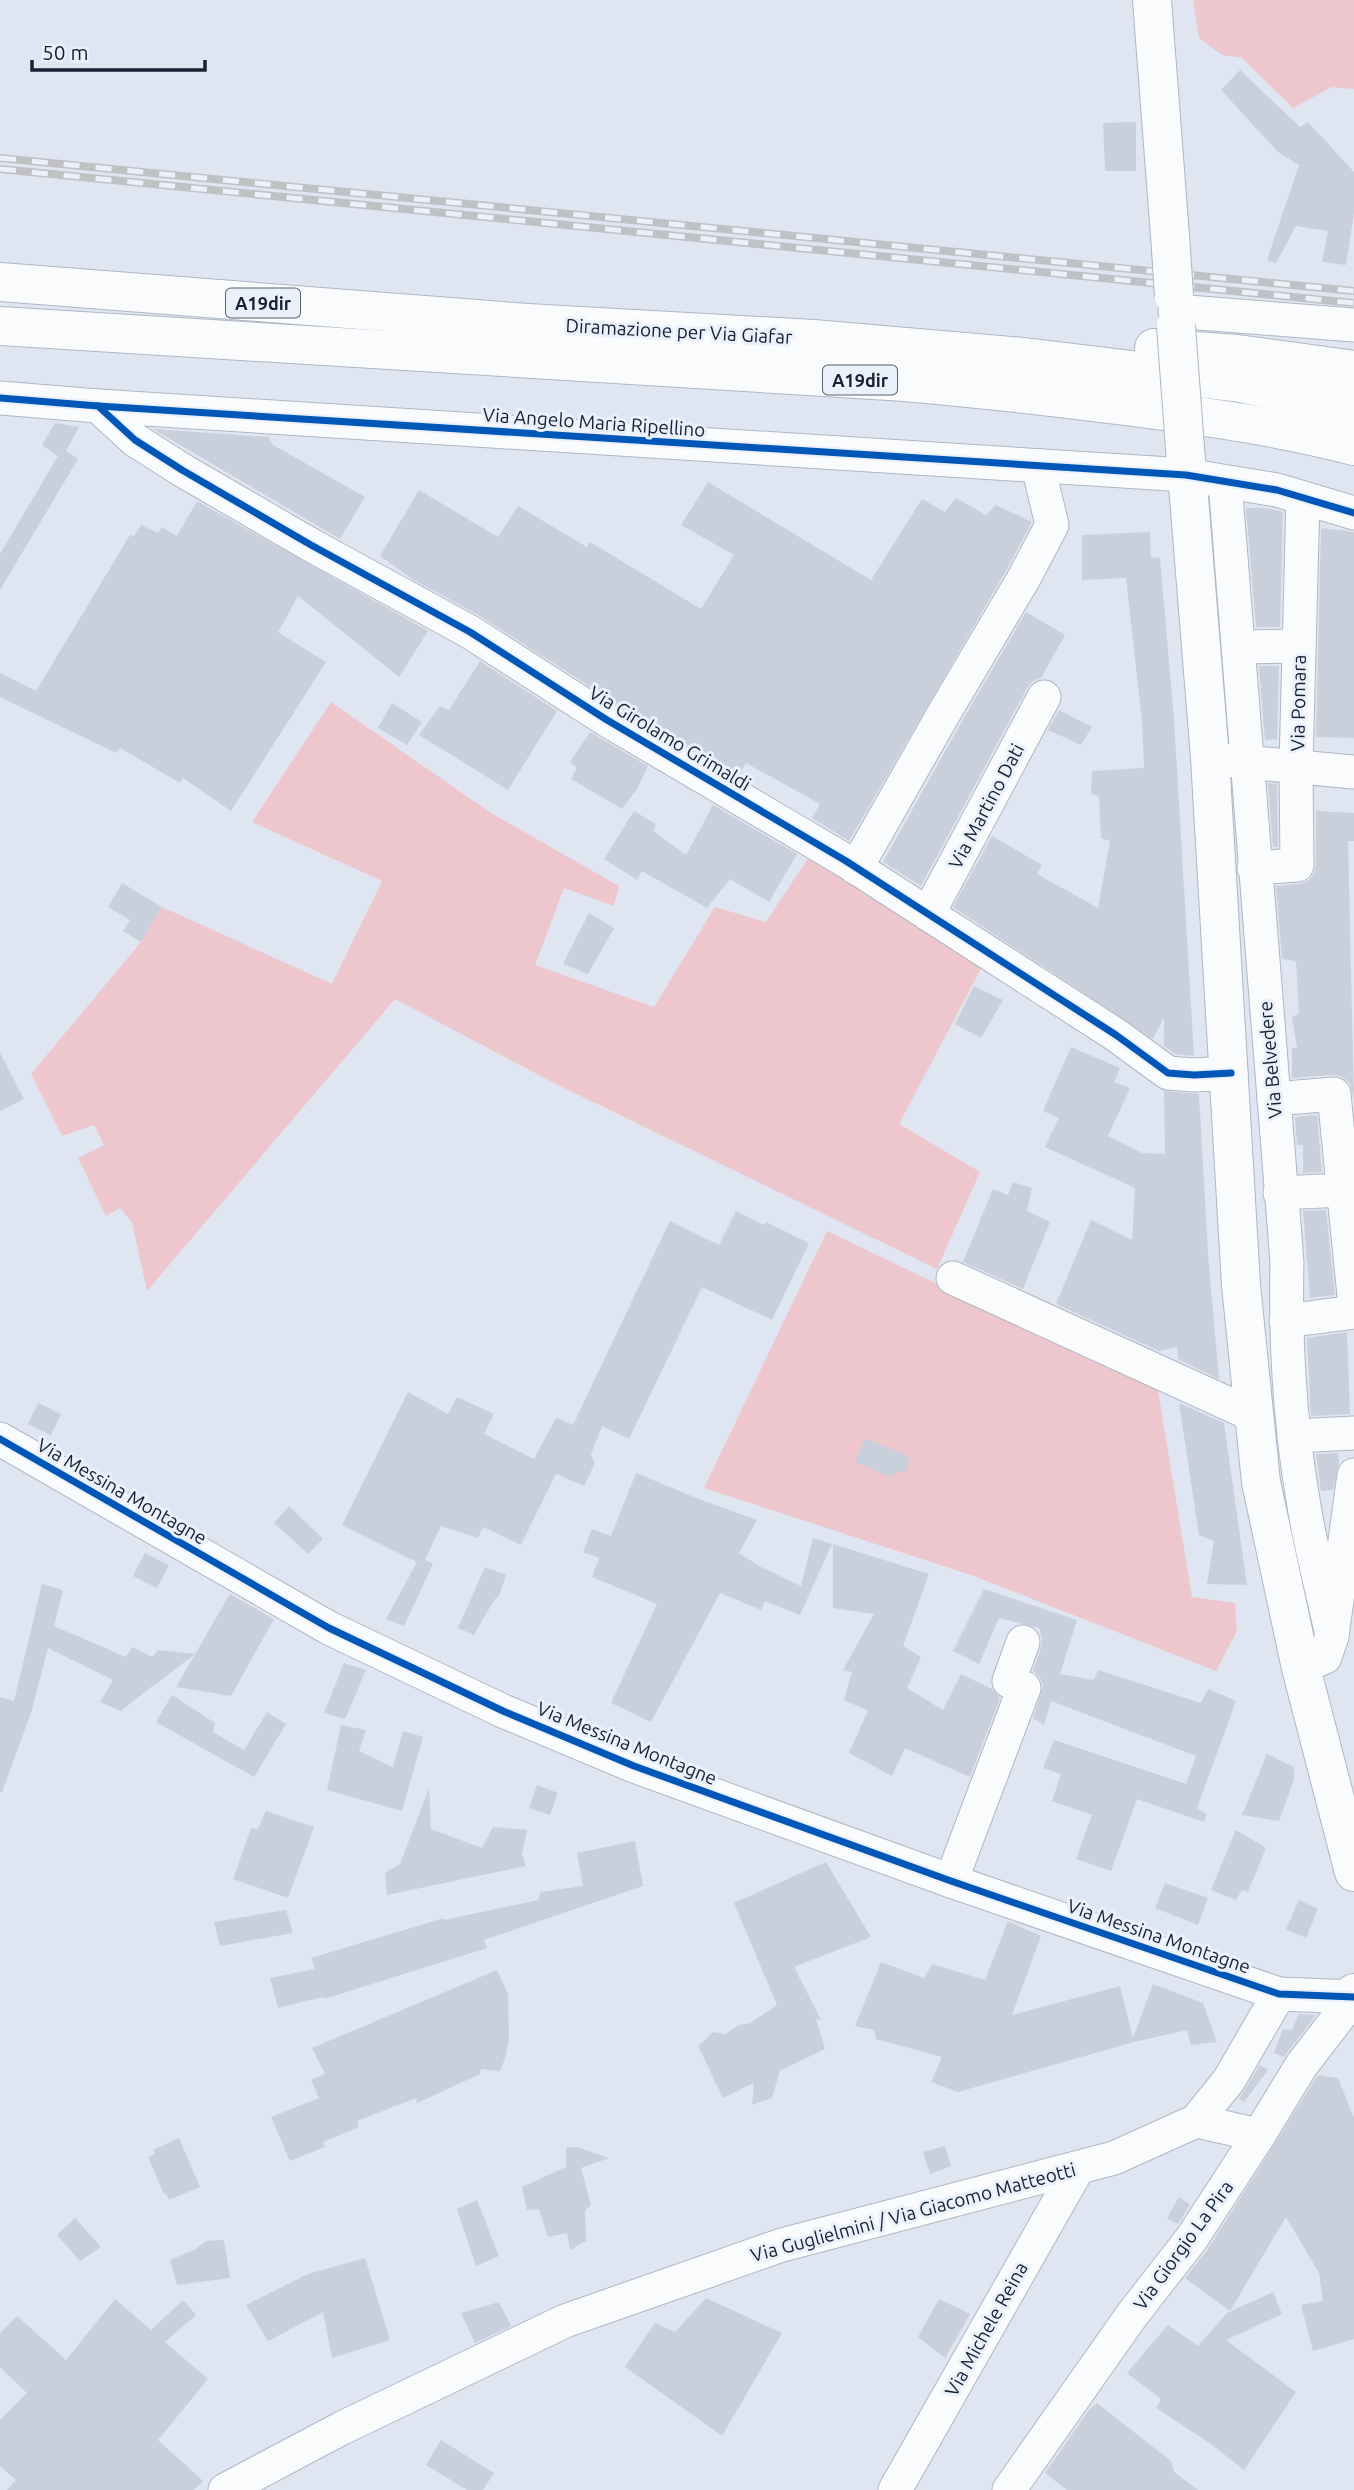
<svg xmlns="http://www.w3.org/2000/svg" width="1354" height="2490" font-family="Ubuntu,sans-serif">
	<style>
		.green { fill: #edc7cd }
		.building { fill: #cacfdc }
		.lines { fill: none; stroke-linecap: round; stroke-linejoin: round }
		.minor-casing { stroke: #aeb7c4; stroke-width: 35 }
		.major-casing { stroke: #aeb7c4; stroke-width: 40 }
		.highway-casing { stroke: #aeb7c4; stroke-width: 40 }
		.minor { stroke: #fafbfd; stroke-width: 33 }
		.major { stroke: #fafbfd; stroke-width: 38 }
		.highway { stroke: #fafbfd; stroke-width: 38 }
		.rail-casing { stroke: #bfc1c5; stroke-width: 8 }
		.rail { stroke: #ebf1fb; stroke-width: 5; stroke-dasharray: 16; stroke-linecap: butt }
		.major-bridge-casing { stroke: #aeb7c4; stroke-width: 40; stroke-linecap: butt }
		.major-bridge { stroke: #fafbfd; stroke-width: 38 }
		.cycleway-casing { stroke: #ebf1fb; stroke-width: 11 }
		.cycleway { stroke: #0057b8; stroke-width: 7 }
		.labels { text-anchor: middle; dominant-baseline: central; stroke-width: 6; stroke-linejoin: round; paint-order: stroke }
		.shield { fill: #ebf1fb; stroke: #56606f; stroke-width: 2 }
		.shield-label { font-size: 18px; font-weight: bold; fill: #162233 }
		.street-label { font-size: 19px; fill: #162233; stroke: #ebf1fb }
	</style>
	<rect width="100%" height="100%" fill="#dfe6f1"/>
	<g class="green">
		<polygon points="1193,0 1354,0 1354,89 1332,87 1293,108 1242,58 1222,55 1199,38"/>
		<polygon points="331,702 491,813 619,886 614,906 564,888 535,965 654,1007 715,907 766,922 814,849 984,963 899,1124 980,1172 937,1269 552,1082 395,999 147,1291 132,1222 120,1208 106,1216 78,1158 104,1145 94,1125 62,1136 31,1074 141,942 162,907 332,984 382,881 252,822"/>
		<polygon points="827,1231 1158,1390 1192,1597 1235,1603 1237,1631 1216,1671 974,1576 704,1488"/>
	</g>
	<g class="building">
		<polygon points="1240,70 1300,127 1308,122 1354,172 1354,213 1346,265 1322,262 1328,231 1296,226 1276,263 1267,260 1299,165 1278,152 1221,90"/>
		<polygon points="1136,122 1136,171 1105,171 1103,123"/>
		<polygon points="55,423 79,427 66,451 78,459 0,590 0,554 58,456 42,445"/>
		<polygon points="153,429 268,437 273,445 365,497 340,539"/>
		<polygon points="708,482 871,580 922,499 945,512 956,498 986,515 996,505 1032,522 1007,569 849,841 812,818 820,804 746,763 739,775 617,704 480,616 414,580 380,556 419,490 498,537 518,506 587,547 590,542 701,609 734,555 681,525"/>
		<polygon points="197,501 428,631 399,677 298,596 278,632 326,662 231,811 183,778 180,783 120,748 116,753 0,697 0,673 36,691 130,535 134,536 141,525 158,533 162,527 177,536"/>
		<polygon points="1246,508 1266,508 1283,512 1280,627 1256,627"/>
		<polygon points="1321,528 1354,532 1354,738 1316,737"/>
		<polygon points="1150,532 1151,557 1160,558 1174,719 1194,1056 1175,1054 1164,1046 1164,1017 1153,1039 953,907 992,836 1042,865 1037,874 1098,908 1110,841 1101,838 1099,796 1091,794 1092,771 1144,768 1142,721 1126,578 1082,580 1082,535"/>
		<polygon points="1026,612 1065,635 1041,678 1033,681 1027,688 921,886 883,862 961,723"/>
		<polygon points="480,661 557,711 508,790 419,735 440,706 449,710"/>
		<polygon points="1259,666 1279,666 1277,739 1265,740"/>
		<polygon points="392,703 422,722 407,745 378,728"/>
		<polygon points="1059,710 1092,727 1081,745 1048,730"/>
		<polygon points="590,732 648,766 637,789 622,809 571,779 577,768 570,762"/>
		<polygon points="1268,783 1277,784 1278,847 1273,847"/>
		<polygon points="713,805 797,854 769,902 730,879 707,908 642,871 637,880 604,859 634,811 656,824 653,831 686,855"/>
		<polygon points="1316,811 1354,813 1354,841 1348,841 1354,1101 1350,1083 1341,1076 1332,1075 1292,1078 1292,1048 1297,1048 1292,1017 1299,1013 1296,961 1282,959 1276,886 1299,884 1308,881 1314,874 1316,865"/>
		<polygon points="122,883 162,907 141,942 123,931 130,920 108,907"/>
		<polygon points="589,913 614,928 588,974 563,964"/>
		<polygon points="974,986 1003,1000 981,1038 955,1024"/>
		<polygon points="1071,1047 1120,1068 1114,1082 1130,1088 1108,1136 1142,1153 1165,1154 1164,1091 1199,1094 1208,1255 1219,1379 1178,1359 1177,1347 1159,1351 1056,1304 1091,1220 1132,1240 1135,1188 1045,1147 1059,1118 1043,1111"/>
		<polygon points="0,1053 24,1099 0,1111"/>
		<polygon points="1317,1115 1322,1172 1303,1173 1303,1145 1297,1145 1295,1117"/>
		<polygon points="1013,1182 1032,1188 1027,1211 1050,1222 1023,1289 963,1262 993,1189 1008,1195"/>
		<polygon points="1326,1210 1335,1295 1310,1298 1303,1211"/>
		<polygon points="736,1211 764,1225 766,1222 809,1243 772,1320 702,1287 629,1439 602,1426 591,1455 595,1463 584,1486 556,1474 521,1545 483,1527 478,1538 441,1526 425,1560 433,1564 404,1626 386,1619 417,1562 342,1525 408,1392 448,1414 457,1397 494,1414 484,1434 534,1459 556,1418 573,1425 670,1221 719,1245"/>
		<polygon points="1347,1332 1350,1414 1311,1416 1307,1338"/>
		<polygon points="38,1403 61,1414 51,1435 28,1424"/>
		<polygon points="1179,1403 1224,1423 1247,1585 1207,1584 1214,1541 1199,1535"/>
		<polygon points="865,1438 910,1457 906,1472 899,1471 890,1477 855,1462"/>
		<polygon points="1338,1453 1339,1463 1333,1490 1321,1491 1316,1454"/>
		<polygon points="636,1473 704,1501 757,1520 739,1553 761,1567 801,1586 813,1538 832,1544 800,1615 765,1601 761,1610 720,1593 651,1722 611,1703 657,1604 592,1577 599,1558 583,1552 592,1529 611,1536"/>
		<polygon points="289,1506 323,1539 308,1554 274,1523"/>
		<polygon points="833,1544 929,1574 903,1646 921,1657 907,1688 943,1710 961,1674 992,1689 1000,1698 970,1777 905,1748 892,1776 849,1753 868,1711 844,1700 852,1672 843,1670 874,1614 833,1608"/>
		<polygon points="145,1553 169,1565 157,1588 133,1576"/>
		<polygon points="485,1567 506,1575 499,1596 494,1600 474,1635 458,1628"/>
		<polygon points="42,1584 63,1590 54,1626 126,1657 132,1647 152,1657 158,1650 195,1654 156,1684 154,1683 155,1684 121,1711 100,1702 113,1680 48,1648 31,1713 2,1792 0,1792 0,1697 14,1701"/>
		<polygon points="984,1589 1077,1620 1060,1674 1094,1680 1098,1670 1201,1703 1208,1689 1236,1701 1197,1808 1207,1814 1204,1822 1137,1799 1111,1871 1076,1859 1092,1815 1052,1801 1061,1774 1043,1768 1054,1740 1186,1784 1196,1756 1051,1701 1044,1725 1033,1718 1043,1686 1040,1677 1033,1671 1041,1648 1042,1639 1039,1628 999,1618 979,1664 953,1651"/>
		<polygon points="230,1594 274,1619 231,1696 176,1687"/>
		<polygon points="344,1663 366,1670 345,1719 324,1713"/>
		<polygon points="172,1695 215,1723 213,1732 244,1750 267,1712 286,1724 254,1777 156,1722"/>
		<polygon points="341,1725 366,1730 359,1751 393,1767 403,1731 423,1737 402,1811 327,1790"/>
		<polygon points="1267,1754 1294,1767 1294,1780 1279,1821 1242,1815"/>
		<polygon points="537,1785 558,1793 550,1815 529,1808"/>
		<polygon points="429,1788 431,1829 482,1848 493,1827 527,1830 522,1855 526,1866 387,1895 385,1873 400,1864"/>
		<polygon points="266,1811 314,1827 288,1898 233,1879 251,1828 258,1829"/>
		<polygon points="1236,1830 1266,1848 1248,1892 1242,1890 1236,1900 1211,1890"/>
		<polygon points="635,1841 643,1886 484,1940 487,1948 324,1999 323,1997 278,2008 270,1978 315,1969 311,1958 444,1918 444,1920 538,1900 541,1892 583,1886 577,1853"/>
		<polygon points="826,1862 871,1937 794,1967 821,2020 816,2019 825,2049 780,2071 772,2098 752,2105 754,2083 723,2098 698,2046 713,2032 725,2034 739,2025 750,2023 777,2005 734,1903"/>
		<polygon points="1165,1883 1208,1898 1198,1925 1155,1908"/>
		<polygon points="1299,1900 1318,1909 1306,1938 1286,1929"/>
		<polygon points="286,1910 293,1933 220,1946 214,1922"/>
		<polygon points="1008,1921 1041,1936 1012,2015 1120,1986 1133,2038 1153,1984 1203,2003 1217,2042 1191,2045 1187,2030 1134,2042 958,2092 931,2082 942,2057 876,2039 874,2030 855,2026 881,1962 924,1978 932,1964 985,1980"/>
		<polygon points="497,1970 508,1994 509,2038 506,2056 500,2071 481,2069 480,2074 417,2103 416,2098 357,2121 359,2127 323,2142 325,2147 290,2161 271,2117 319,2098 311,2080 325,2074 312,2048"/>
		<polygon points="1299,2014 1316,2015 1284,2057 1274,2053 1283,2029 1292,2030"/>
		<polygon points="1260,2065 1268,2070 1244,2102 1239,2099"/>
		<polygon points="1318,2075 1338,2078 1354,2118 1354,2339 1313,2351 1301,2305 1323,2301 1319,2273 1286,2217 1230,2311 1185,2278 1208,2249"/>
		<polygon points="179,2138 200,2187 169,2200 166,2193 164,2194 148,2157 155,2154 153,2150"/>
		<polygon points="945,2146 951,2166 930,2174 923,2152"/>
		<polygon points="577,2147 609,2158 581,2168 591,2205 585,2210 586,2241 570,2250 567,2233 548,2237 539,2209 527,2210 522,2187 566,2167 566,2148"/>
		<polygon points="1179,2197 1190,2205 1178,2224 1167,2218"/>
		<polygon points="477,2200 499,2256 476,2266 457,2209"/>
		<polygon points="75,2218 101,2247 80,2261 57,2235"/>
		<polygon points="224,2240 230,2278 177,2285 170,2260 196,2249 206,2241"/>
		<polygon points="365,2258 390,2340 332,2358 323,2312 268,2341 246,2305 308,2274"/>
		<polygon points="1273,2292 1282,2314 1226,2340 1296,2392 1244,2470 1211,2444 1156,2408 1161,2399 1127,2373 1168,2325 1198,2346 1227,2313"/>
		<polygon points="706,2298 782,2333 722,2436 625,2367 655,2323 675,2332"/>
		<polygon points="115,2299 151,2330 183,2300 196,2315 165,2342 208,2379 158,2440 203,2481 194,2490 7,2490 16,2480 0,2466 0,2420 27,2393 0,2367 0,2333 17,2316 66,2360"/>
		<polygon points="939,2299 970,2314 945,2358 918,2337"/>
		<polygon points="499,2302 511,2326 475,2343 461,2313"/>
		<polygon points="1097,2403 1171,2461 1174,2472 1198,2490 1067,2490 1045,2473 1089,2410"/>
		<polygon points="441,2440 494,2473 483,2490 467,2490 426,2465"/>
	</g>
	<g class="lines">
		<defs>
			<g id="minor">
				<polyline points="1175,311 1354,325"/>
				<polyline points="0,398 98,406 1186,475 1277,490 1354,513"/>
				<polyline points="98,406 135,440 182,470 311,545 470,632 607,720 846,861 1116,1035 1168,1073 1194,1075 1231,1073"/>
				<path d="M 1225,482 L 1287,1262 C 1285,1344 1290,1425 1304,1506 C 1311,1549 1323,1593 1332,1636"/>
				<polyline points="1239,647 1299,646"/>
				<polyline points="1223,760 1354,772"/>
				<polyline points="856,868 944,713 1024,578 1052,525 1038,466"/>
				<polyline points="1254,868 1297,865 1296,766 1303,498"/>
				<polyline points="928,914 1044,697"/>
				<polyline points="1274,1099 1334,1094 1354,1296"/>
				<polyline points="1280,1193 1344,1190"/>
				<polyline points="953,1278 1255,1416"/>
				<polyline points="1286,1321 1354,1312"/>
				<polyline points="1294,1436 1354,1433"/>
				<polyline points="0,1439 329,1628 503,1711 634,1766 951,1881 1279,1994 1354,1997"/>
				<polyline points="1301,1668 1325,1657 1332,1636 1354,1475"/>
				<polyline points="951,1881 1024,1688 1009,1681 1023,1642"/>
				<polyline points="1196,2121 1259,2135"/>
				<polyline points="225,2490 342,2428 565,2321 782,2245 1114,2158 1196,2121 1229,2080 1279,1994"/>
				<polyline points="895,2490 1078,2168"/>
				<polyline points="1009,2490 1132,2315 1192,2238 1259,2135 1301,2066 1354,1997"/>
			</g>
			<g id="major">
				<polyline points="1152,0 1171,249"/>
				<polyline points="1185,448 1210,758 1241,1285 1261,1482 1301,1668 1354,1872"/>
				<polyline points="1354,1993 1354,1998"/>
			</g>
			<g id="highway">
				<polyline points="0,282 527,323 813,339 1024,357 1240,383 1354,408"/>
				<path d="M 0,326 L 905,382 C 982,389 1057,397 1133,407 C 1208,417 1281,427 1354,446"/>
				<polyline points="1154,348 1237,354 1354,370"/>
			</g>
		</defs>
		<use href="#minor" class="minor-casing"/>
		<use href="#major" class="major-casing"/>
		<use href="#highway" class="highway-casing"/>
		<use href="#minor" class="minor"/>
		<use href="#major" class="major"/>
		<use href="#highway" class="highway"/>
		<defs>
			<g id="rail">
				<polyline points="0,158 1354,291"/>
				<polyline points="0,169 1354,303"/>
			</g>
		</defs>
		<use href="#rail" class="rail-casing"/>
		<use href="#rail" class="rail"/>
		<defs>
			<g id="major-bridge">
				<polyline points="1171,249 1174,296"/>
				<polyline points="1176,326 1185,448"/>
			</g>
		</defs>
		<use href="#major-bridge" class="major-bridge-casing"/>
		<use href="#major-bridge" class="major-bridge"/>
		<defs>
			<g id="cycleway">
				<polyline points="0,398 98,406 1186,475 1277,490 1354,513"/>
				<polyline points="98,406 135,440 182,470 311,545 470,632 607,720 846,861 1116,1035 1168,1073 1194,1075 1231,1073"/>
				<polyline points="0,1439 329,1628 503,1711 634,1766 951,1881 1279,1994 1354,1997"/>
			</g>
		</defs>
		<use href="#cycleway" class="cycleway-casing"/>
		<use href="#cycleway" class="cycleway"/>
	</g>
	<g class="labels">
		<g class="shield">
			<rect x="226" y="288.5" width="74" height="29" rx="5"/>
			<rect x="823" y="365.5" width="74" height="29" rx="5"/>
		</g>
		<g class="shield-label">
			<text x="263" y="303">A19dir</text>
			<text x="860" y="380">A19dir</text>
		</g>
		<g class="street-label">
			<text transform="translate(679 331) rotate(3)">Diramazione per Via Giafar</text>
			<text transform="translate(594 422) rotate(4)">Via Angelo Maria Ripellino</text>
			<text transform="translate(1298 703) rotate(-89)">Via Pomara</text>
			<text transform="translate(670 738) rotate(31)">Via Girolamo Grimaldi</text>
			<text transform="translate(986 806) rotate(-62)">Via Martino Dati</text>
			<text transform="translate(1270 1060) rotate(-95)">Via Belvedere</text>
			<text transform="translate(122 1491) rotate(30)">Via Messina Montagne</text>
			<text transform="translate(627 1743) rotate(22)">Via Messina Montagne</text>
			<text transform="translate(1159 1936) rotate(19)">Via Messina Montagne</text>
			<text transform="translate(913 2212) rotate(-15)">Via Guglielmini / Via Giacomo Matteotti</text>
			<text transform="translate(1183 2245) rotate(-54)">Via Giorgio La Pira</text>
			<text transform="translate(986 2329) rotate(-61)">Via Michele Reina</text>
		</g>
	</g>
	<path d="M32 60v10h173v-10" fill="none" stroke="#162233" stroke-width="3.5"/>
	<text x="42" y="60" font-size="21" fill="#162233" stroke="#ebf1fb" stroke-width="5" paint-order="stroke">50 m</text>
</svg>
